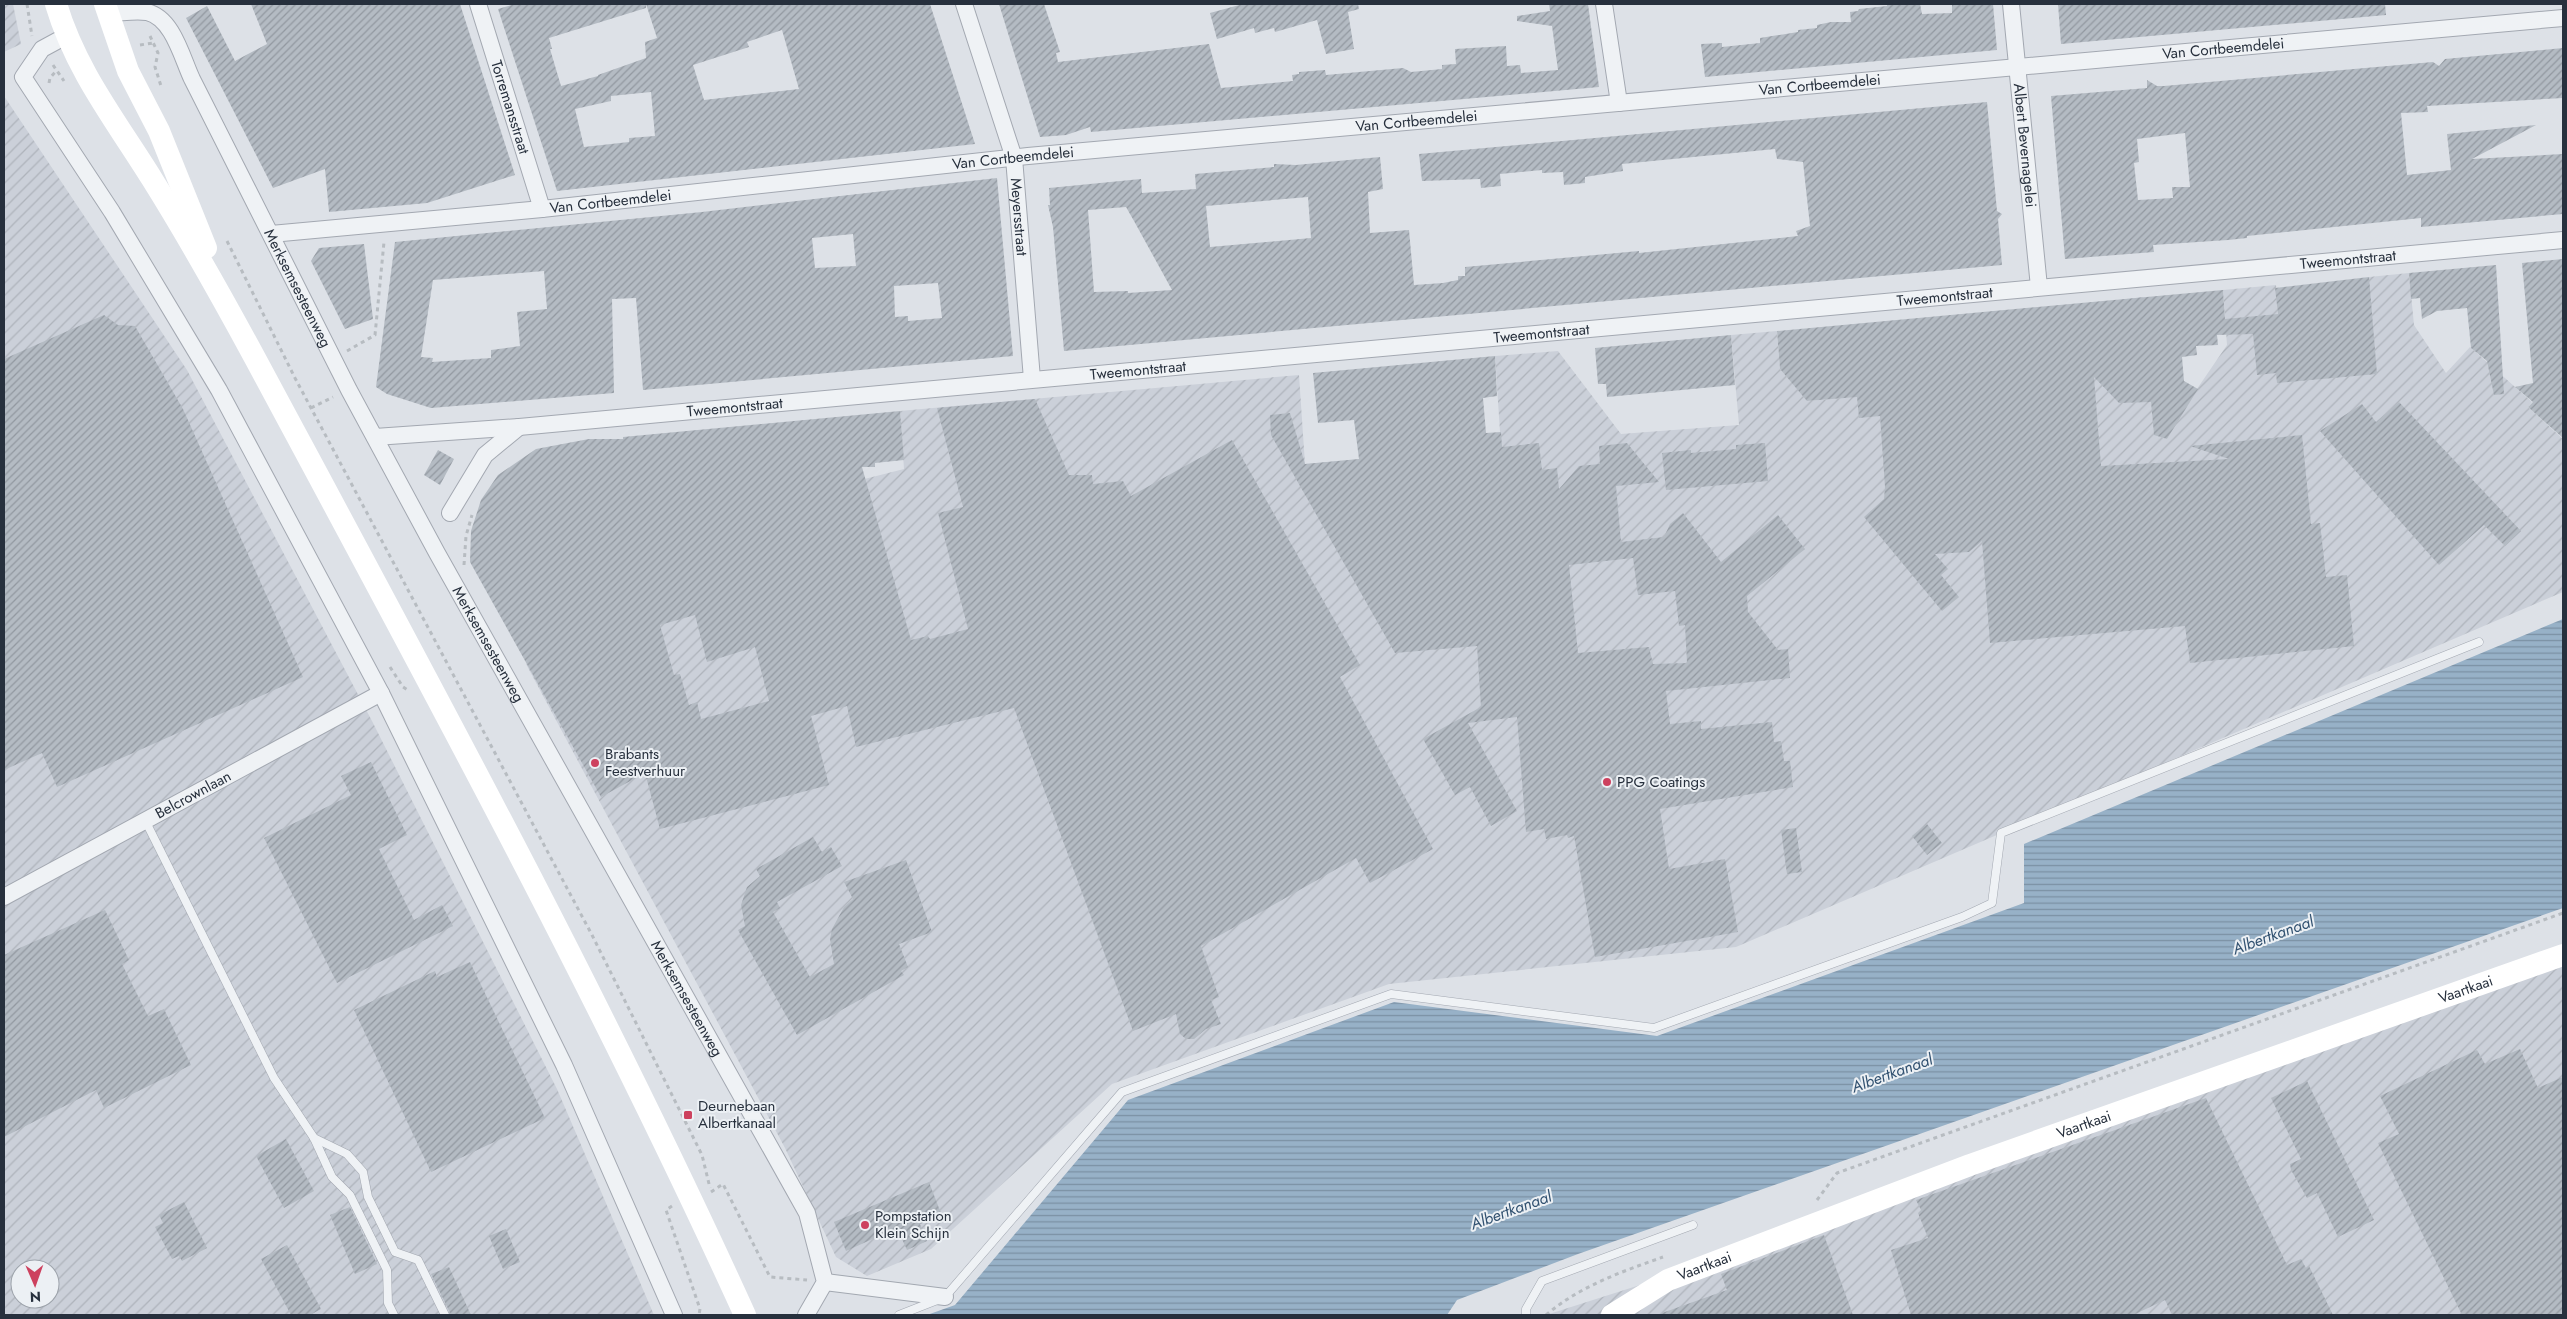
<svg xmlns="http://www.w3.org/2000/svg" width="2567" height="1319" font-family="Jost,sans-serif">
	<style>
		.industrial { fill: url(#industrial-furrows); fill-rule: evenodd }
		.water { fill: url(#water-rules) }
		.building { fill: url(#building-hatch); fill-rule: evenodd }
		.lines { fill: none; stroke-linecap: round; stroke-linejoin: round }
		.lane-casing { stroke: #a3a8b1; stroke-width: 9 }
		.street-casing { stroke: #a3a8b1; stroke-width: 18 }
		.path { stroke: #b7bcc1; stroke-width: 3; stroke-dasharray: 4 4; stroke-linecap: butt }
		.lane { stroke: #eff2f5; stroke-width: 8 }
		.street { stroke: #eff2f5; stroke-width: 16 }
		.secondary { stroke: #fff; stroke-width: 22 }
		.poi-dot { fill: #cd415e; stroke: #ecf0f4; stroke-width: 2 }
		.labels { text-anchor: middle; dominant-baseline: central; stroke-width: 4; stroke-linejoin: round; paint-order: stroke }
		.street-label { font-size: 15px; fill: #27303d; stroke: #ecf0f4 }
		.poi-label { font-size: 15px; fill: #27303d; stroke: #ecf0f4; text-anchor: start }
		.water-label { font-size: 16px; font-style: italic; fill: #315170; stroke: #ecf0f4 }
	</style>
	<defs>
		<pattern id="industrial-furrows" width="10" height="10" patternUnits="userSpaceOnUse" patternTransform="scale(1.25)"><rect width="10" height="10" fill="#cbd0d9"/><path d="M-1 1l2-2M0 10L10 0M9 11l2-2" fill="none" stroke="#aeb3bb"/></pattern>
		<pattern id="water-rules" width="6" height="5" patternUnits="userSpaceOnUse" patternTransform="scale(1.25)"><rect width="6" height="5" fill="#97b1c7"/><path d="M0 2.5h6" fill="none" stroke="#7b90a3"/></pattern>
		<pattern id="building-hatch" width="6" height="6" patternUnits="userSpaceOnUse" patternTransform="scale(1.25)"><rect width="6" height="6" fill="#b4bbc3"/><path d="M-1 1l2-2M0 6l6-6M5 7l2-2" fill="none" stroke="#9298a0"/></pattern>
	</defs>
	<rect width="100%" height="100%" fill="#dde1e7"/>
	<g class="industrial">
		<polygon points="4,4 13,4 21,44 4,52"/>
		<path d="M 4,96 L 187,370 L 372,721 L 557,1089 L 654,1315 L 4,1315 ZM 20,1269 L 50,1269 L 50,1299 L 20,1299 Z"/>
		<polygon points="2409,273 2414,325 2446,373 2470,347 2532,402 2528,407 2563,439 2563,592 1736,947 1389,984 1112,1084 931,1249 867,1276 836,1257 785,1148 526,664 821,490 904,469 900,411 1299,375 1305,464 1501,447 1495,356 1558,351 1621,434 1739,425 1731,335 1777,331 1780,369 1808,401 2092,375 2119,300 2143,297 2154,434 2167,439 2186,405 2227,345 2223,290 2276,285 2278,314 2369,277"/>
		<polygon points="2563,964 2563,1315 1546,1315 1665,1277"/>
	</g>
	<polygon class="water" points="2563,619 2563,908 1578,1254 1457,1300 1447,1315 927,1315 955,1305 1128,1100 1394,1002 1657,1036 2024,903 2024,844"/>
	<g class="building">
		<polygon points="251,4 460,4 515,175 427,203 329,212 325,169 273,188 186,18 207,6 235,61 267,44"/>
		<path d="M 515,4 L 646,4 L 646,8 L 549,38 L 552,49 L 550,49 L 561,86 L 598,76 L 598,75 L 646,58 L 645,42 L 657,38 L 646,4 L 930,4 L 975,144 L 557,191 L 498,9 ZM 782,30 L 799,89 L 704,100 L 693,65 L 749,47 L 747,42 ZM 651,92 L 655,136 L 629,138 L 629,142 L 584,147 L 575,109 L 611,101 L 611,96 Z"/>
		<polygon points="999,4 1044,4 1060,52 1056,53 1058,62 1209,44 1221,88 1293,81 1292,75 1299,74 1299,72 1325,70 1326,75 1403,68 1411,72 1442,69 1442,65 1456,64 1455,49 1506,46 1507,66 1520,65 1521,73 1558,70 1552,26 1517,21 1517,16 1550,11 1549,4 1588,4 1599,87 1091,132 1090,127 1066,135 1040,137"/>
		<polygon points="1243,4 1358,4 1359,9 1348,12 1354,49 1326,54 1317,20 1275,32 1274,28 1255,33 1254,28 1217,39 1210,13"/>
		<polygon points="1887,4 1920,4 1922,14 1952,13 1952,4 1993,4 1997,50 1705,77 1701,44 1722,43 1722,47 1760,43 1760,38 1798,32 1798,30 1817,28 1817,25 1831,22 1851,22 1850,12 1858,11 1859,9 1887,6"/>
		<polygon points="2058,4 2385,4 2386,15 2061,44"/>
		<path d="M 2563,48 L 2563,98 L 2427,106 L 2428,112 L 2401,113 L 2407,175 L 2451,170 L 2447,134 L 2536,125 L 2472,159 L 2563,154 L 2563,214 L 2421,227 L 2421,218 L 2247,236 L 2247,238 L 2228,240 L 2153,245 L 2154,252 L 2065,259 L 2051,96 L 2147,88 L 2147,80 L 2157,86 L 2164,86 L 2433,62 L 2439,66 L 2445,59 ZM 2185,133 L 2190,187 L 2172,187 L 2173,198 L 2138,200 L 2134,163 L 2139,162 L 2137,139 Z"/>
		<path d="M 1987,102 L 1997,211 L 2002,214 L 1998,219 L 2002,265 L 1064,351 L 1053,227 L 1048,205 L 1050,205 L 1049,188 L 1141,179 L 1142,193 L 1196,189 L 1195,174 L 1274,167 L 1274,164 L 1296,165 L 1380,157 L 1383,189 L 1368,192 L 1370,233 L 1409,230 L 1414,285 L 1443,283 L 1458,280 L 1458,276 L 1465,276 L 1465,267 L 1639,251 L 1639,253 L 1798,236 L 1796,231 L 1810,226 L 1803,162 L 1777,159 L 1775,149 L 1622,164 L 1623,171 L 1585,177 L 1585,183 L 1564,185 L 1563,172 L 1542,173 L 1542,170 L 1500,174 L 1501,186 L 1481,188 L 1480,179 L 1422,181 L 1419,154 ZM 1308,197 L 1311,238 L 1210,247 L 1206,206 ZM 1126,207 L 1134,221 L 1172,290 L 1128,293 L 1128,291 L 1094,292 L 1088,210 Z"/>
		<path d="M 997,178 L 1013,356 L 643,390 L 636,298 L 612,299 L 614,393 L 431,408 L 387,394 L 376,387 L 395,242 L 702,212 ZM 853,234 L 856,266 L 815,268 L 812,238 ZM 544,271 L 547,309 L 517,312 L 520,346 L 491,350 L 491,358 L 432,362 L 433,358 L 421,357 L 433,280 ZM 938,283 L 942,318 L 908,321 L 908,316 L 895,317 L 894,286 Z"/>
		<polygon points="364,244 373,319 345,329 311,261 319,248"/>
		<polygon points="2563,259 2563,438 2528,407 2533,402 2515,387 2533,383 2522,263"/>
		<polygon points="2496,265 2504,394 2494,395 2487,361 2471,348 2467,308 2437,311 2422,319 2420,298 2411,299 2409,273"/>
		<polygon points="2369,277 2377,374 2277,383 2276,373 2257,375 2253,334 2217,335 2218,345 2196,346 2197,355 2182,357 2184,381 2198,389 2167,439 2154,435 2151,402 2119,403 2094,377 2101,466 2229,459 2190,446 2302,435 2311,524 2320,523 2326,577 2347,575 2354,646 2190,663 2185,626 1990,643 1982,541 1969,552 1935,554 1948,569 1941,575 1959,597 1942,611 1864,517 1884,499 1885,487 1880,416 1859,418 1857,397 1807,401 1780,369 1777,331 2223,290 2225,319 2278,314 2275,288"/>
		<polygon points="104,315 118,325 135,326 183,409 303,677 57,787 42,753 4,770 4,359"/>
		<polygon points="1731,335 1735,385 1607,397 1606,384 1598,384 1595,348"/>
		<path d="M 1495,356 L 1497,396 L 1483,398 L 1486,433 L 1501,432 L 1502,447 L 1539,443 L 1542,470 L 1557,468 L 1559,489 L 1579,466 L 1600,464 L 1599,446 L 1627,443 L 1659,482 L 1616,486 L 1621,542 L 1664,537 L 1670,524 L 1683,513 L 1721,562 L 1778,515 L 1805,549 L 1747,596 L 1748,612 L 1778,650 L 1788,649 L 1790,678 L 1666,691 L 1670,724 L 1701,721 L 1701,729 L 1772,722 L 1774,742 L 1781,741 L 1784,761 L 1790,761 L 1793,787 L 1660,809 L 1669,869 L 1725,859 L 1738,932 L 1595,957 L 1574,836 L 1568,838 L 1567,835 L 1546,839 L 1544,829 L 1526,832 L 1517,717 L 1468,723 L 1517,811 L 1491,826 L 1470,787 L 1455,795 L 1423,739 L 1481,707 L 1477,646 L 1395,653 L 1271,435 L 1270,415 L 1290,413 L 1305,464 L 1359,459 L 1354,420 L 1318,423 L 1313,373 ZM 1633,558 L 1638,595 L 1675,591 L 1679,626 L 1685,625 L 1687,663 L 1653,664 L 1649,647 L 1578,653 L 1569,565 Z"/>
		<path d="M 1035,399 L 1069,475 L 1092,475 L 1093,484 L 1123,481 L 1131,496 L 1232,440 L 1360,665 L 1340,677 L 1433,849 L 1370,883 L 1356,858 L 1201,946 L 1219,997 L 1211,1000 L 1221,1024 L 1206,1029 L 1194,1039 L 1186,1039 L 1180,1034 L 1176,1014 L 1133,1031 L 1014,708 L 856,747 L 847,706 L 811,716 L 829,785 L 660,829 L 645,773 L 601,797 L 470,562 L 471,531 L 481,500 L 498,475 L 536,449 L 589,439 L 623,439 L 623,437 L 900,411 L 904,460 L 875,463 L 875,467 L 862,467 L 911,640 L 928,636 L 930,639 L 968,629 L 938,513 L 963,507 L 937,408 ZM 695,615 L 707,662 L 755,647 L 769,701 L 701,719 L 697,702 L 689,705 L 680,674 L 674,675 L 660,625 Z"/>
		<polygon points="2399,402 2521,531 2505,546 2484,525 2439,565 2320,431 2362,404 2376,422"/>
		<polygon points="1765,443 1768,481 1666,490 1662,453 1691,450 1691,453 1736,449 1736,445"/>
		<polygon points="438,450 454,459 440,485 424,475"/>
		<polygon points="371,762 407,835 379,849 414,920 442,905 453,926 337,983 264,838 351,795 341,776"/>
		<polygon points="1927,824 1942,843 1927,855 1912,836"/>
		<polygon points="1796,828 1802,872 1787,874 1781,830"/>
		<polygon points="813,837 822,852 831,847 842,866 777,902 780,908 773,912 810,977 834,964 830,939 832,929 844,907 853,899 844,882 906,860 932,932 899,944 908,967 901,971 904,975 797,1035 738,930 745,926 741,905 747,887 760,876 756,869"/>
		<polygon points="105,910 129,960 122,964 148,1016 164,1009 191,1065 104,1108 96,1090 4,1137 4,955"/>
		<polygon points="470,962 545,1118 431,1172 354,1010 435,971 437,977"/>
		<polygon points="2520,1049 2538,1088 2563,1077 2563,1315 2462,1315 2378,1143 2399,1134 2380,1096 2477,1050 2485,1064"/>
		<polygon points="2307,1081 2374,1220 2338,1237 2317,1193 2307,1198 2291,1170 2290,1164 2301,1159 2271,1098"/>
		<polygon points="2206,1098 2287,1265 2301,1259 2306,1268 2309,1266 2333,1315 2172,1315 2165,1300 2133,1315 1911,1315 1891,1250 1928,1238 1918,1213 1921,1210 1916,1200"/>
		<polygon points="286,1139 314,1191 284,1208 256,1156"/>
		<polygon points="929,1182 942,1216 920,1224 927,1241 907,1250 897,1228 846,1251 834,1222"/>
		<polygon points="184,1202 207,1248 182,1261 179,1256 172,1259 155,1227 163,1223 159,1215"/>
		<polygon points="350,1207 377,1264 355,1274 330,1215"/>
		<polygon points="506,1229 520,1262 503,1269 489,1236"/>
		<polygon points="1824,1235 1853,1315 1662,1315 1662,1313 1727,1290 1721,1274"/>
		<polygon points="287,1245 321,1309 310,1315 291,1315 261,1259"/>
		<polygon points="449,1267 471,1315 451,1315 431,1274"/>
	</g>
	<g class="lines">
		<defs>
			<g id="lane">
				<polyline points="145,820 274,1078 314,1138 332,1177 350,1195 387,1270 388,1303 394,1315"/>
				<polyline points="314,1138 347,1154 363,1172 368,1197 395,1252 418,1260 445,1315"/>
				<polyline points="899,1315 945,1297 1122,1092 1391,994 1654,1028 1962,917 1992,903 2001,833 2479,642"/>
				<polyline points="1526,1315 1526,1309 1542,1281 1693,1225"/>
			</g>
			<g id="street">
				<path id="s1" d="M 478,4 L 542,209"/>
				<path id="s2" d="M 964,4 L 1014,158 L 1032,379"/>
				<polyline points="1604,4 1619,103"/>
				<path id="s3" d="M 2011,4 L 2039,287"/>
				<path id="s4" d="M 107,13 C 120,13 135,10 147,12 C 173,18 182,58 192,79 L 349,390 L 437,553 L 807,1213 L 825,1282 L 806,1315"/>
				<polyline points="66,36 42,49 23,77 112,212 219,390 381,693 564,1065 674,1315"/>
				<path id="s5" d="M 271,234 L 542,209 L 1028,156 L 2563,18"/>
				<path id="s6" d="M 375,437 L 519,427 L 2563,240"/>
				<polyline points="450,513 485,455 519,427"/>
				<path id="s7" d="M 4,897 L 381,693"/>
				<polyline points="825,1282 945,1297"/>
			</g>
		</defs>
		<use href="#lane" class="lane-casing"/>
		<use href="#street" class="street-casing"/>
		<g class="path">
			<polyline points="27,4 32,36"/>
			<polyline points="150,36 158,53 155,67 161,86"/>
			<polyline points="140,45 153,43"/>
			<polyline points="53,65 64,81"/>
			<polyline points="49,83 50,78 57,70"/>
			<polyline points="227,241 295,378 592,935 702,1155 710,1188"/>
			<polyline points="347,351 375,335 384,242"/>
			<polyline points="311,408 333,397"/>
			<polyline points="464,565 466,536 472,515"/>
			<polyline points="390,667 403,687 409,691"/>
			<polyline points="711,1192 723,1184 770,1277 807,1280"/>
			<polyline points="1817,1200 1837,1173 2563,913"/>
			<polyline points="672,1206 666,1210 700,1309 699,1315"/>
			<path d="M 1546,1315 C 1580,1286 1621,1272 1663,1257"/>
		</g>
		<use href="#lane" class="lane"/>
		<use href="#street" class="street"/>
		<g class="secondary">
			<path d="M 56,4 C 76,71 116,121 152,179 C 189,238 223,299 256,360 C 425,675 597,990 745,1315"/>
			<polyline points="105,4 128,71 159,131 206,248"/>
			<path id="s8" d="M 1612,1315 L 1668,1280 L 1970,1165 L 2563,955"/>
		</g>
	</g>
	<g class="poi-dot">
		<circle cx="595" cy="763" r="5"/>
		<circle cx="1607" cy="782" r="5"/>
		<rect x="683" y="1110" width="10" height="10" rx="2.5"/>
		<circle cx="865" cy="1225" r="5"/>
	</g>
	<g class="labels">
		<g class="street-label">
			<text stroke="none"><textPath href="#s5" startOffset="1961">Van Cortbeemdelei</textPath></text>
			<text stroke="none"><textPath href="#s5" startOffset="1556">Van Cortbeemdelei</textPath></text>
			<text stroke="none"><textPath href="#s1" startOffset="108">Torremansstraat</textPath></text>
			<text stroke="none"><textPath href="#s5" startOffset="1151">Van Cortbeemdelei</textPath></text>
			<text stroke="none"><textPath href="#s3" startOffset="142">Albert Bevernagelei</textPath></text>
			<text stroke="none"><textPath href="#s5" startOffset="746">Van Cortbeemdelei</textPath></text>
			<text stroke="none"><textPath href="#s5" startOffset="341">Van Cortbeemdelei</textPath></text>
			<text stroke="none"><textPath href="#s2" startOffset="221">Meyersstraat</textPath></text>
			<text stroke="none"><textPath href="#s6" startOffset="1981">Tweemontstraat</textPath></text>
			<text stroke="none"><textPath href="#s4" startOffset="358">Merksemsesteenweg</textPath></text>
			<text stroke="none"><textPath href="#s6" startOffset="1576">Tweemontstraat</textPath></text>
			<text stroke="none"><textPath href="#s6" startOffset="1171">Tweemontstraat</textPath></text>
			<text stroke="none"><textPath href="#s6" startOffset="766">Tweemontstraat</textPath></text>
			<text stroke="none"><textPath href="#s6" startOffset="361">Tweemontstraat</textPath></text>
			<text stroke="none"><textPath href="#s4" startOffset="762">Merksemsesteenweg</textPath></text>
			<text stroke="none"><textPath href="#s7" startOffset="215">Belcrownlaan</textPath></text>
			<text stroke="none"><textPath href="#s8" startOffset="915">Vaartkaai</textPath></text>
			<text stroke="none"><textPath href="#s4" startOffset="1168">Merksemsesteenweg</textPath></text>
			<text stroke="none"><textPath href="#s8" startOffset="510">Vaartkaai</textPath></text>
			<text stroke="none"><textPath href="#s8" startOffset="105">Vaartkaai</textPath></text>
		</g>
		<g class="poi-label">
			<text x="605" y="754">Brabants<tspan x="605" dy="17">Feestverhuur</tspan></text>
			<text x="1617" y="782">PPG Coatings</text>
			<text x="698" y="1106">Deurnebaan<tspan x="698" dy="17">Albertkanaal</tspan></text>
			<text x="875" y="1216">Pompstation<tspan x="875" dy="17">Klein Schijn</tspan></text>
		</g>
		<g class="water-label">
			<text transform="translate(2273 935) rotate(-20)">Albertkanaal</text>
			<text transform="translate(1892 1073) rotate(-20)">Albertkanaal</text>
			<text transform="translate(1511 1210) rotate(-20)">Albertkanaal</text>
		</g>
	</g>
	<rect width="2567" height="1319" fill="none" stroke="#27303d" stroke-width="10"/>
	<g transform="translate(35 1284) rotate(178)"><circle r="24" fill="#ecf0f4" stroke="#9da3ab"/>
	<path d="M0-4L9 19L0 12L-9 19Z" fill="#cd415e"/>
	<text y="-8" font-size="14" font-weight="bold" text-anchor="middle" fill="#27303d">N</text>
	</g>
</svg>
